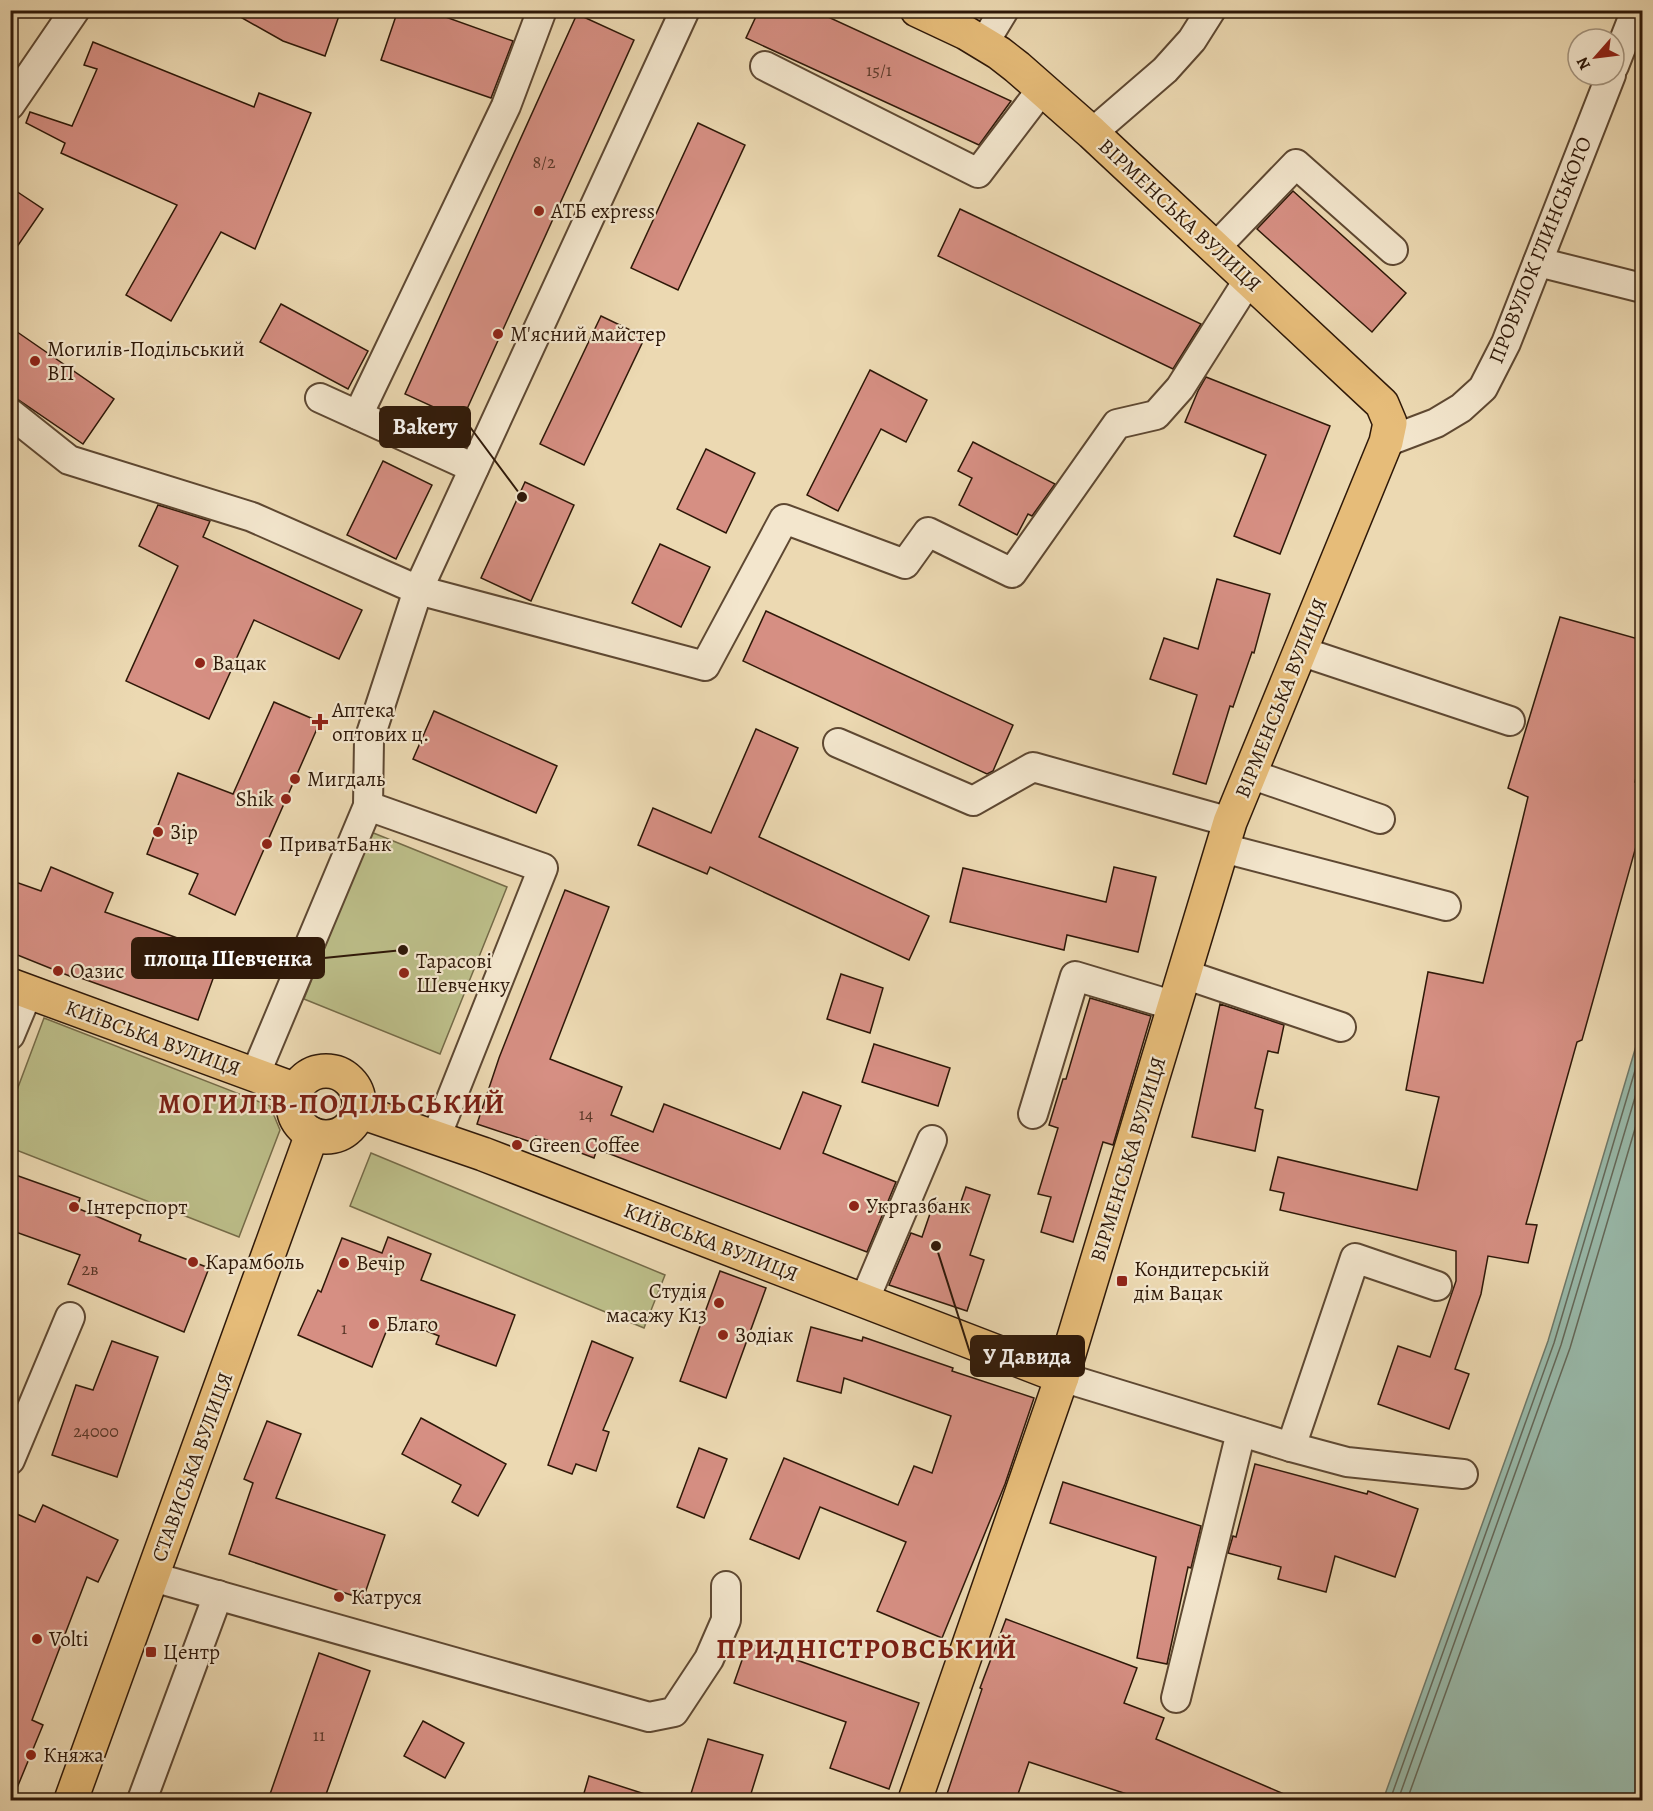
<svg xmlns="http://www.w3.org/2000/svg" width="1653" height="1811" font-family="Alegreya,serif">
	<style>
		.green { fill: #bcbe89; stroke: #756b48; stroke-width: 1.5 }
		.water { fill: #99baab; stroke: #6e796a; stroke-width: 1.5 }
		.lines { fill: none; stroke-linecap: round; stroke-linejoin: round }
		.shore { stroke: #64695a; stroke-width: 1.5 }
		.building { fill: #d68f83; stroke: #2e1808; stroke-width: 1.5 }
		.minor-casing { stroke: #5e4832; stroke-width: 32 }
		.major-casing { stroke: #2e1808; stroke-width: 36 }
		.minor { stroke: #f3e6cd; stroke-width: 28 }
		.major { stroke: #e6bc79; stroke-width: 33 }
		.poi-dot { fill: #8f2418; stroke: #f3e6cd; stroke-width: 2 }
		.labels { text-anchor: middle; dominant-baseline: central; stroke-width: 4.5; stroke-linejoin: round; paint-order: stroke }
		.number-label { font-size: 18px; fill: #583627 }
		.poi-label { font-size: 21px; fill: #2e1808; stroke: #f3e6cd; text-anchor: start }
		.street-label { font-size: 21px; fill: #2e1808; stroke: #f3e6cd }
		.district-label { font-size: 27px; font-weight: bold; letter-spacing: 1.5px; fill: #7a1f14; stroke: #f3e6cd }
		.leader { fill: none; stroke: #2e1808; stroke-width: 2 }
		.callout-dot { fill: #2e1808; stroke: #f3e6cd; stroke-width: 2 }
		.callout { fill: #2e1808; stroke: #2e1808; stroke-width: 2 }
		.callout-label { font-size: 22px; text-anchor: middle; font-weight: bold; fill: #fff }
	</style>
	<rect width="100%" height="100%" fill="#ecd9b2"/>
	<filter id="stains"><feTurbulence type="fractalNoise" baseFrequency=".00333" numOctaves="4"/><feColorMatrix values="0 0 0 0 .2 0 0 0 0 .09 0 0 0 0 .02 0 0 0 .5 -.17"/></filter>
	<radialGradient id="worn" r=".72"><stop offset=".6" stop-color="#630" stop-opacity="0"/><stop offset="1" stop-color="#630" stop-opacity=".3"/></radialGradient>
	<g class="green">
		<polygon points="371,832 507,887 440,1054 304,999"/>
		<polygon points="44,1018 270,1106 280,1130 239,1237 11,1148 11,1106"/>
		<polygon points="371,1153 665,1275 644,1328 350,1206"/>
	</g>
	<polygon class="water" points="1642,1026 1642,1800 1383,1800 1548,1341"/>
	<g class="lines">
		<g class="shore">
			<polyline points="1390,1800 1554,1343 1642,1047"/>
			<polyline points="1398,1800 1561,1345 1642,1074"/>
			<polyline points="1407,1800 1570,1348 1642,1105"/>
		</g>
	</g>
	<g class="building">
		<polygon points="228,10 341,10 325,56 283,41"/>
		<polygon points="398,10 426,10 513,41 491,98 381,60"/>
		<polygon points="759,10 813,10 1011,101 979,145 746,38"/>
		<polygon points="577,14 634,40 462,420 405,394"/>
		<polygon points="93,42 254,107 259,93 311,113 255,249 221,232 171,321 126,295 177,205 61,153 65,143 26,123 30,112 72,126 97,69 84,65"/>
		<polygon points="698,123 745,145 678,290 631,268"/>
		<polygon points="10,187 43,209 10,257"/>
		<polygon points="1293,191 1406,293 1372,332 1257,229"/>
		<polygon points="960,209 1201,324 1173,369 938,256"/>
		<polygon points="281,304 368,351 348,389 260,342"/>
		<polygon points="601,316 645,337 584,465 540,444"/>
		<polygon points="10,327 114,399 83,444 10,394"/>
		<polygon points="870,370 927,400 906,442 881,429 838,511 807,495"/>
		<polygon points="1206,377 1330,426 1280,554 1234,536 1266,455 1185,422 1198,391"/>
		<polygon points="973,442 1055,484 1032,516 1028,514 1017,535 959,505 972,478 958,471"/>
		<polygon points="706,449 755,473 726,533 677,509"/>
		<polygon points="383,461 432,485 396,559 347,535"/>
		<polygon points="525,482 574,505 531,601 481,578"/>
		<polygon points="158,505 210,521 203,537 362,610 339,659 254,620 209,719 126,681 178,566 139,546"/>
		<polygon points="660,544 710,567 681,627 632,603"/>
		<polygon points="1217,579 1270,594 1254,653 1252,652 1233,707 1230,706 1206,784 1173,774 1197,695 1150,679 1164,638 1198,649"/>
		<polygon points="766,611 1013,725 993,771 987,774 743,661"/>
		<polygon points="1560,617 1642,640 1642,751 1635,782 1642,785 1642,825 1582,1040 1577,1042 1526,1224 1537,1225 1528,1263 1488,1256 1481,1294 1455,1369 1469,1374 1449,1429 1378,1404 1398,1346 1430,1357 1456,1281 1456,1251 1280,1210 1284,1193 1270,1190 1278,1157 1417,1190 1439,1097 1406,1090 1428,972 1483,983 1528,797 1508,788"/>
		<polygon points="274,702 320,722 235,915 189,894 198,874 147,854 178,773 233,794"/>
		<polygon points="434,711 557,766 536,813 413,759"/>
		<polygon points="756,729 798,748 759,837 929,916 909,960 710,867 707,874 638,845 653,808 711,833"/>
		<polygon points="51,867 113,893 105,912 222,954 198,1020 78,977 77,979 10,952 10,880 41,891"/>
		<polygon points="1114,867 1156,877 1138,952 1067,935 1064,950 950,922 963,868 1106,902"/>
		<polygon points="565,890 609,907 550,1059 622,1087 611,1115 653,1132 664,1104 780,1149 803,1092 841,1106 823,1153 896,1182 867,1252 597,1149 594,1158 536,1136 534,1143 477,1124 499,1058"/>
		<polygon points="841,974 883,988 870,1033 827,1019"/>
		<polygon points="1090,998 1151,1016 1113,1145 1103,1142 1073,1242 1041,1232 1051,1197 1038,1194 1058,1128 1049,1125 1063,1079 1066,1079"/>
		<polygon points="1220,1004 1284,1025 1278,1053 1268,1051 1255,1108 1263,1110 1255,1151 1192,1137"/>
		<polygon points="874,1044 950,1068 938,1106 862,1082"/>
		<polygon points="10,1173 80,1198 77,1208 141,1235 139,1241 209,1268 184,1332 68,1284 80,1255 10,1230"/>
		<polygon points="966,1187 990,1195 970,1255 984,1260 967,1311 889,1285 911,1233 922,1237 934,1202 958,1210"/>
		<polygon points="388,1237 431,1254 421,1280 515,1315 496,1366 436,1344 439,1336 392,1317 372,1367 298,1335 318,1290 321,1292 342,1238 382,1253"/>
		<polygon points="720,1271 766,1288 726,1398 680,1381"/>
		<polygon points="811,1327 862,1341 863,1337 953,1368 952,1371 1034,1398 1005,1484 942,1638 877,1611 906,1542 820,1507 799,1559 750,1539 784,1458 898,1505 914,1466 932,1473 951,1416 844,1378 841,1393 797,1381"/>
		<polygon points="112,1341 158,1357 117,1477 52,1455 76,1385 93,1390"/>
		<polygon points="592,1341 633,1358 603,1430 609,1432 596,1471 576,1464 572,1474 548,1465"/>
		<polygon points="421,1418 506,1464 478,1516 452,1502 461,1485 402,1454"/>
		<polygon points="267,1421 301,1434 276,1498 385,1535 363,1599 229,1554 253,1483 244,1479"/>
		<polygon points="699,1448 727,1459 704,1518 677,1507"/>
		<polygon points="1255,1464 1367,1494 1368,1491 1418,1509 1395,1577 1335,1556 1326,1592 1278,1579 1281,1567 1228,1553 1233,1536 1236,1537"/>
		<polygon points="1063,1482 1201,1526 1191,1568 1188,1567 1167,1664 1137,1658 1156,1557 1050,1523"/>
		<polygon points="43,1505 118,1540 98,1582 87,1577 32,1720 43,1725 12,1800 10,1800 10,1511 35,1522"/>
		<polygon points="1006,1619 1137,1668 1124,1703 1164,1718 1156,1739 1298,1800 1145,1800 1029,1762 1016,1800 945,1800 982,1689 980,1688"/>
		<polygon points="748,1643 919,1703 889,1789 830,1768 846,1722 734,1683"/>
		<polygon points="319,1653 370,1671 324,1800 268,1800"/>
		<polygon points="423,1721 464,1743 445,1778 404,1756"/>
		<polygon points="708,1739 763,1755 749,1800 689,1800"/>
		<polygon points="589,1776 651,1796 650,1800 582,1800"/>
	</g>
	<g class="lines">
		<defs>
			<g id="minor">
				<polyline points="984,43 1004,10"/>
				<polyline points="765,66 978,173 1042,89"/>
				<polyline points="1614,66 1636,10"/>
				<polyline points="10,105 75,10"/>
				<polyline points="1092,133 1165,70 1192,40 1211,10"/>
				<polyline points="1215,248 1296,164 1393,250"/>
				<polyline points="1538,262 1642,288"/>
				<polyline points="320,398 474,468"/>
				<polyline points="10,413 69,460 252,517 418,590 705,666 784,519 905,564 928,532 1012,573 1117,424 1156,415 1180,388 1249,279"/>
				<polyline points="358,415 506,106 542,10"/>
				<polyline points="1386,442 1436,423 1461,408 1483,388 1506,343 1611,75"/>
				<polyline points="1300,651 1510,721"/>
				<polyline points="838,743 973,801 1033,767 1230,822"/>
				<polyline points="1250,774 1380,819"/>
				<polyline points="368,806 543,868 436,1137"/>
				<polyline points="1223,848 1446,906"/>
				<polyline points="1184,974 1341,1027"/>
				<polyline points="10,1035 28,992"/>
				<polyline points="255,1075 368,806 369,740 418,590 685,10"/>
				<polyline points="1033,1114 1075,976 1175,1006"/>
				<polyline points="864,1301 932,1140"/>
				<polyline points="1062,1377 1291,1447 1347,1462 1463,1474"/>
				<polyline points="1291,1447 1355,1258 1437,1286"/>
				<polyline points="10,1460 70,1317"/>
				<polyline points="153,1577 649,1717 674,1712 709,1659 726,1620 726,1586"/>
				<polyline points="1176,1698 1241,1432"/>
				<polyline points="142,1800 218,1595"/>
			</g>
			<g id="major">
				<polyline points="10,985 296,1090"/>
				<circle cx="326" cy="1104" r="33"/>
				<polyline points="358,1111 483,1154 1062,1377"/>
				<polyline points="71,1800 312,1134"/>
				<polyline points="915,1800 1062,1377 1230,822 1386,442 1390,423 1382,404 1092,133 1017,67 999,53 966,33 917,10"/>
			</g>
		</defs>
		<use href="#minor" class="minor-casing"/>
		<use href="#major" class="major-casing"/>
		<use href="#minor" class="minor"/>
		<use href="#major" class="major"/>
	</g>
	<g class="poi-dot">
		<circle cx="539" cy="211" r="6"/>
		<circle cx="498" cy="334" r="6"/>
		<circle cx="35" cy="361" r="6"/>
		<circle cx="200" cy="663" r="6"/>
		<path d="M317 713h6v6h6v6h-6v6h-6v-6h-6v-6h6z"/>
		<circle cx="295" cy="779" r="6"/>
		<circle cx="286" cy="799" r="6"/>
		<circle cx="158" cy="832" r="6"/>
		<circle cx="267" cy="844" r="6"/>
		<circle cx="58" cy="971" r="6"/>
		<circle cx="404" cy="973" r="6"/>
		<circle cx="517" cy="1145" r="6"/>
		<circle cx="854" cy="1206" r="6"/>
		<circle cx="74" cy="1207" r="6"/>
		<circle cx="193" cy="1262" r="6"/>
		<circle cx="344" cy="1263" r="6"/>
		<rect x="1116" y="1275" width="12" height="12" rx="3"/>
		<circle cx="719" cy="1303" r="6"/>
		<circle cx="374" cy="1324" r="6"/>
		<circle cx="723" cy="1335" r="6"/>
		<circle cx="339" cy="1597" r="6"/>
		<circle cx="37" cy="1639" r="6"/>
		<rect x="145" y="1646" width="12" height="12" rx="3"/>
		<circle cx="31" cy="1755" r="6"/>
	</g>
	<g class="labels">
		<g class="number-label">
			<text x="879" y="70">15/1</text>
			<text x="544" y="162">8/2</text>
			<text x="586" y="1114">14</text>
			<text x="90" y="1269">2в</text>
			<text x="344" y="1328">1</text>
			<text x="96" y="1431">24000</text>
			<text x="319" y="1735">11</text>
		</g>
		<g class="poi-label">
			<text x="551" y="211">АТБ express</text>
			<text x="510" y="334">М'ясний майстер</text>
			<text x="47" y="349">Могилів-Подільський<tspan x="47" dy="24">ВП</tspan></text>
			<text x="212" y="663">Вацак</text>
			<text x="332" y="710">Аптека<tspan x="332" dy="24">оптових ц.</tspan></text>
			<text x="307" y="779">Мигдаль</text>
			<text x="274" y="799" text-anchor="end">Shik</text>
			<text x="170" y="832">Зір</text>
			<text x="279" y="844">ПриватБанк</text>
			<text x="416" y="961">Тарасові<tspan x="416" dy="24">Шевченку</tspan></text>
			<text x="70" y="971">Оазис</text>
			<text x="529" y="1145">Green Coffee</text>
			<text x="866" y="1206">Укргазбанк</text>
			<text x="86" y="1207">Інтерспорт</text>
			<text x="205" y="1262">Карамболь</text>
			<text x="356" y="1263">Вечір</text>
			<text x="1134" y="1269">Кондитерській<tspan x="1134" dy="24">дім Вацак</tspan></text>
			<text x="707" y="1291" text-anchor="end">Студія<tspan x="707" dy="24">масажу К13</tspan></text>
			<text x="386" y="1324">Благо</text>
			<text x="735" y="1335">Зодіак</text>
			<text x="351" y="1597">Катруся</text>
			<text x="49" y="1639">Volti</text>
			<text x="163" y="1652">Центр</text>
			<text x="43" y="1755">Княжа</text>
		</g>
		<g class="street-label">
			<text transform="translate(1180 215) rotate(43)">ВІРМЕНСЬКА ВУЛИЦЯ</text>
			<text transform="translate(1540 250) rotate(-68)">ПРОВУЛОК ГЛИНСЬКОГО</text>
			<text transform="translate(1281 698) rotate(-68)">ВІРМЕНСЬКА ВУЛИЦЯ</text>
			<text transform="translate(153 1038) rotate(20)">КИЇВСЬКА ВУЛИЦЯ</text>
			<text transform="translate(1128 1159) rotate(-73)">ВІРМЕНСЬКА ВУЛИЦЯ</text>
			<text transform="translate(711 1242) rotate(21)">КИЇВСЬКА ВУЛИЦЯ</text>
			<text transform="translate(192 1467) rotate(-70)">СТАВИСЬКА ВУЛИЦЯ</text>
		</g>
		<g class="district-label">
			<text x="332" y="1104">МОГИЛІВ-ПОДІЛЬСЬКИЙ</text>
			<text x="867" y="1649">ПРИДНІСТРОВСЬКИЙ</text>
		</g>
	</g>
	<path class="leader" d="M522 497L470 427M403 950L324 958M936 1246L971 1356"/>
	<g class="callout-dot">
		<circle cx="522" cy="497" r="6"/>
		<circle cx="403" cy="950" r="6"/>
		<circle cx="936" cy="1246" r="6"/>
	</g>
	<g class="callout">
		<rect x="380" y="407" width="90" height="40" rx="6"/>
		<rect x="132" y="938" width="192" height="40" rx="6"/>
		<rect x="971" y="1336" width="113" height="40" rx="6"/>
	</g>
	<g class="callout-label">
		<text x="425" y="434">Bakery</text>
		<text x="228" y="966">площа Шевченка</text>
		<text x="1027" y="1364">У Давида</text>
	</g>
	<rect width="1653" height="1811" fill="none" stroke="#ecd9b2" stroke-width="36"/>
	<rect x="12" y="12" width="1629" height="1787" fill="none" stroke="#2e1808" stroke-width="3"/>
	<rect x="18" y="18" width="1617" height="1775" fill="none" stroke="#2e1808" stroke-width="1.5"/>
	<g transform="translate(1596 57) rotate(242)"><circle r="28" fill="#f3e6cd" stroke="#a4947e" stroke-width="1.5"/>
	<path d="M0-4.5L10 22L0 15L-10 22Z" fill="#8f2418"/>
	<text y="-9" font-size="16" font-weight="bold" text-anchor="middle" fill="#2e1808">N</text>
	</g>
	<rect width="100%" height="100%" filter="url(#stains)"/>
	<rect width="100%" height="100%" fill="url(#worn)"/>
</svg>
